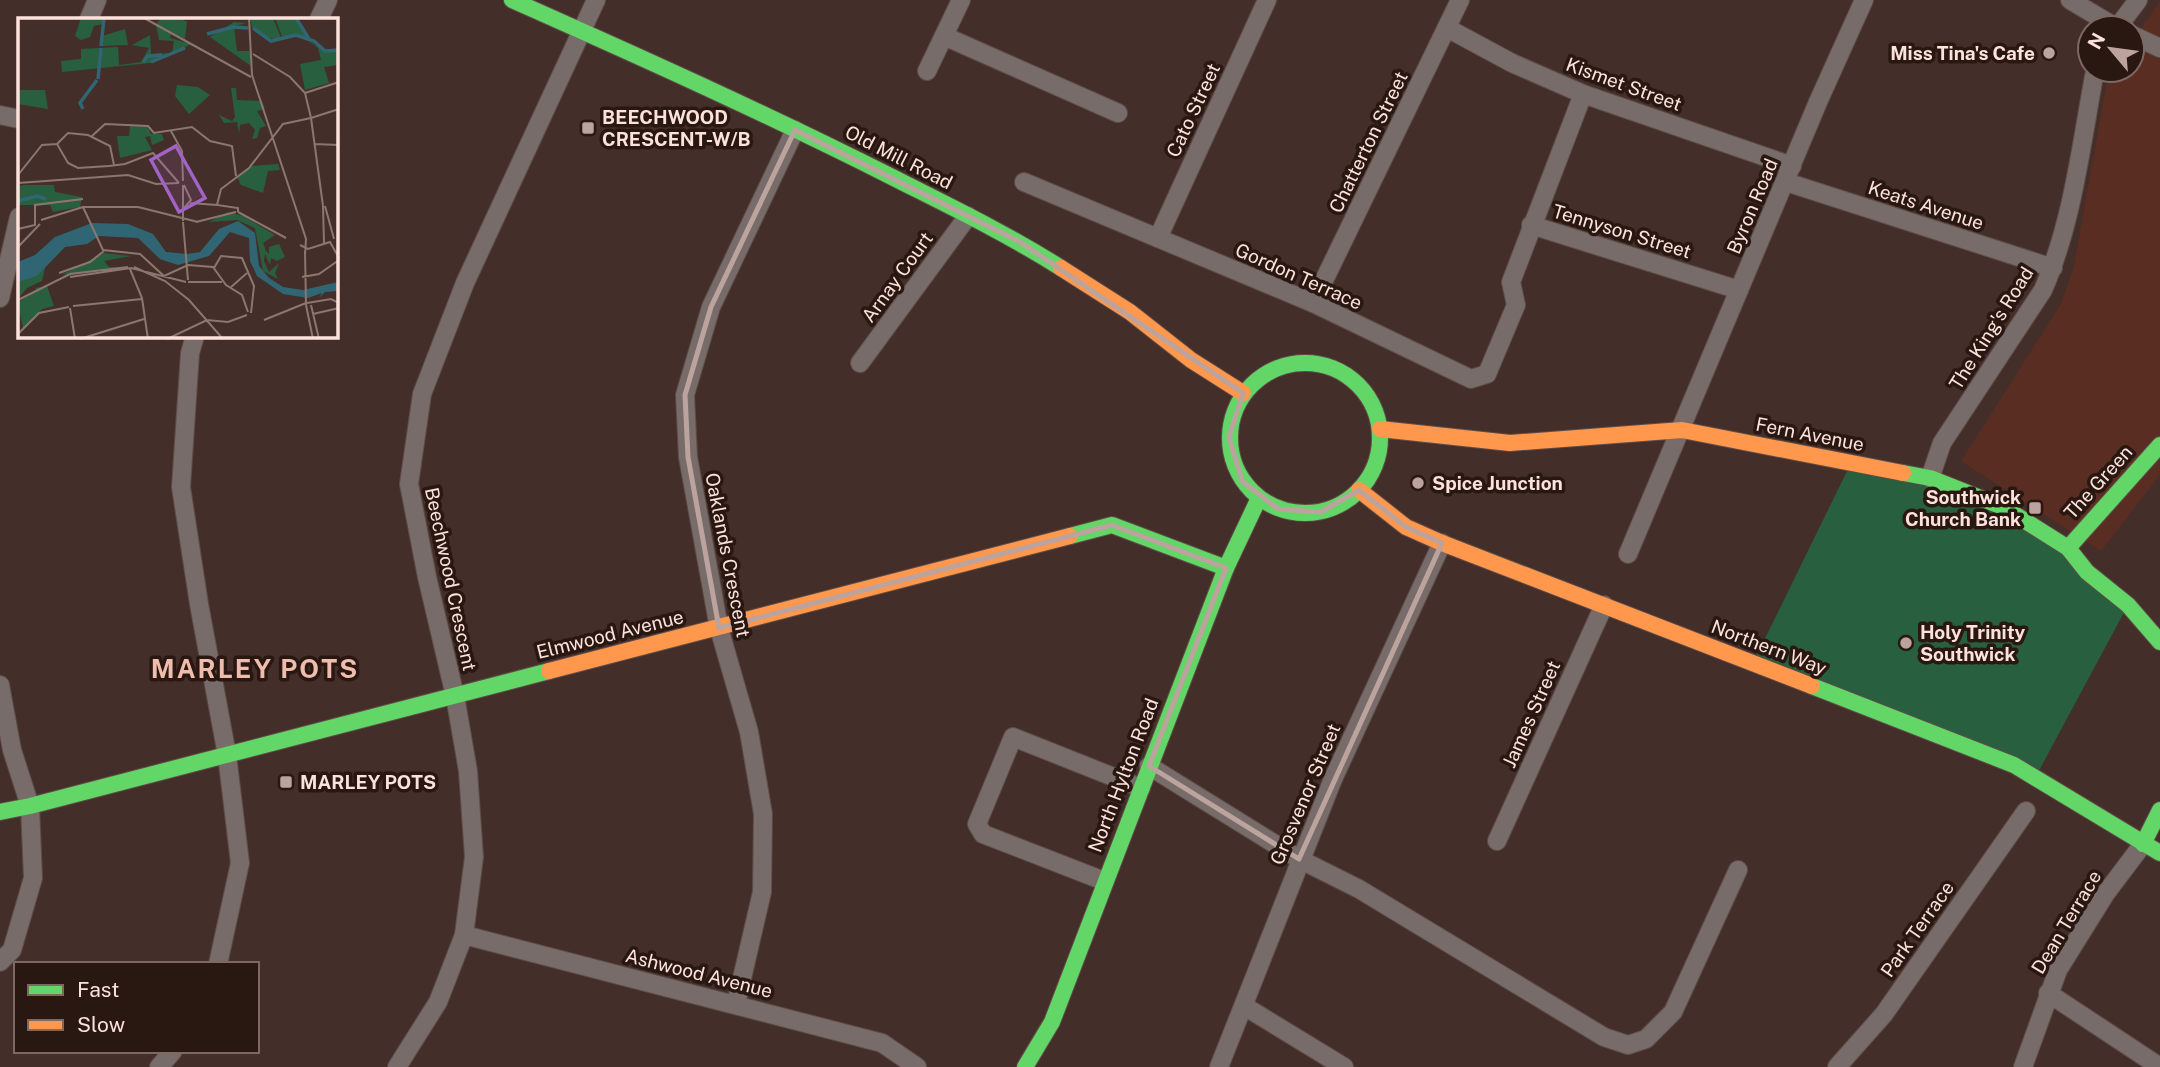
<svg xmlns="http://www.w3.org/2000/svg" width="2160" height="1067" font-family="'Public Sans',sans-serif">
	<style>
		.built { fill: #592d21 }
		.green { fill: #285f3f }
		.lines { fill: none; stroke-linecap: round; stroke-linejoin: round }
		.street-casing { stroke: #5f4c48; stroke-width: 20 }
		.fast-casing { stroke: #5f4c48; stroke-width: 18 }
		.slow-casing { stroke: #5f4c48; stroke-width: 18 }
		.street { stroke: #776c6a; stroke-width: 18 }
		.fast { stroke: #63d668; stroke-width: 16 }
		.slow { stroke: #ff974d; stroke-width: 16 }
		.marked { fill: none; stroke: #bca39d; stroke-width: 5; stroke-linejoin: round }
		.poi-dot { fill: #bca39d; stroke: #291712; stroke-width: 2.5 }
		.labels { text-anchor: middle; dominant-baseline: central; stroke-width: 7; stroke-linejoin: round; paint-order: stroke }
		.poi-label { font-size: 19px; font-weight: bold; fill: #fde2db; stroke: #291712; text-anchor: start }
		.street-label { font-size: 19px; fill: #fde2db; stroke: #291712 }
		.district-label { font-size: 26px; font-weight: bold; letter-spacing: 2px; fill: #efbdae; stroke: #291712 }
		.inset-river { fill: none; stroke: #306673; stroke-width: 3.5 }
		.inset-road { fill: none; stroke: #8e7670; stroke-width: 2 }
		.view { fill: #a263c7; fill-opacity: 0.15; stroke: #a263c7; stroke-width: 3.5 }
		.inset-edge { fill: none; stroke: #fde2db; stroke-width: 3.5 }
	</style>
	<rect width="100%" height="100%" fill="#442e29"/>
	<polygon class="built" points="2160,1 2160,475 2101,551 1961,461 2061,304 2074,266 2106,86 2116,70 2132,70 2132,42"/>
	<polygon class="green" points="1851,463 1930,478 2068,548 2128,605 2035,778 1753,663"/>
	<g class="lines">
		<defs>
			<g id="street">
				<polyline points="2070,0 2117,28"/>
				<polyline points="89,19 97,0"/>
				<polyline points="319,19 328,0"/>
				<polyline points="1447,28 1512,63 1583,94 1792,166"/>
				<polyline points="2117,28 2138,0"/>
				<polyline points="2132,35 2160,48"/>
				<polyline points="944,36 1118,113"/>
				<polyline points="927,71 961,0"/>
				<polyline points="0,115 19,119"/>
				<polyline points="1024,182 1313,303 1471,379 1487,374 1516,305 1511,282 1583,94"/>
				<polyline points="1786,182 2053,268"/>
				<polyline points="1531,225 1739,290"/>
				<polyline points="1158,238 1267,0"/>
				<polyline points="0,298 19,217"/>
				<polyline points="1313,303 1460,0"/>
				<polyline points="195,336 190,353 181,487 199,604 227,755 240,863 218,964"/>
				<polyline points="860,363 968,216"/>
				<path d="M 1930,478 L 1942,443 L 2043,290 C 2072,224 2081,147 2094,76 L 2097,70"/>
				<polyline points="1628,554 1818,102 1864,0"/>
				<polyline points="0,685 12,750 30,806 33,878 12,950 0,962"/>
				<polyline points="1149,766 1299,859 1359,889 1604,1037 1628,1045 1646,1039 1673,1012 1738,870"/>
				<polyline points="1497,841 1604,605"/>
				<polyline points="1104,881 983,834 977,824 1013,737 1141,788"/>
				<polyline points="464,935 882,1043 917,1067"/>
				<polyline points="2048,993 2160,1067"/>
				<polyline points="736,1004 762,892 763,814 749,732 719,628 688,457 685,395 711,307 795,130"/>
				<polyline points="1244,1006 1344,1067"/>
				<polyline points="159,1067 173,1051"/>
				<polyline points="397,1067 438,1002 464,935 474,857 468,771 455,696 427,577 409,484 422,394 465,283 596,0"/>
				<polyline points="1219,1067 1333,779 1442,543"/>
				<polyline points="1837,1067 1884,1014 2026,811"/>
				<polyline points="2023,1067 2058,970 2106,893 2143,844"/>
			</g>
			<g id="fast">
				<path d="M 512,0 C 638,56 765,113 888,175 C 947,205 1006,233 1061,268"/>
				<circle cx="1305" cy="438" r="75"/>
				<polyline points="1903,473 1930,478 2003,507 2068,548 2087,572 2128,605 2160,642"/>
				<polyline points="1070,536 1112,525 1226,568"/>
				<polyline points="2068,548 2160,445"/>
				<polyline points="1812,686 2014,765 2160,853"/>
				<polyline points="0,812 30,806 549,671"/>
				<polyline points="2143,844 2160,810"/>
				<polyline points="1025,1067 1052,1022 1226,568 1259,498"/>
			</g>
			<g id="slow">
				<polyline points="1061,268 1130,312 1191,360 1243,393"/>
				<polyline points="1380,429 1510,443 1682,430 1903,473"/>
				<polyline points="1359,490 1406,527 1442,543 1812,686"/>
				<polyline points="549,671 1070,536"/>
			</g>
		</defs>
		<use href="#street" class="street-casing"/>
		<use href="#fast" class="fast-casing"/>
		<use href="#slow" class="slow-casing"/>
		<use href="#street" class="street"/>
		<use href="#fast" class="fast"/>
		<use href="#slow" class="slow"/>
	</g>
	<path class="marked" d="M 795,130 L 1020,242 L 1243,393 L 1229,437 L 1242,481 L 1278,509 L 1321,512 L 1359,490 L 1406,527 L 1442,543 L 1299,859 L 1149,766 L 1226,568 L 1112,525 L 719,628 L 688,457 L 685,395 L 711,307 Z"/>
	<g class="poi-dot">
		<circle cx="2049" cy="53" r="7"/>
		<rect x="581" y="121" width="14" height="14" rx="3.5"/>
		<circle cx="1418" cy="483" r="7"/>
		<rect x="2028" y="501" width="14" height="14" rx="3.5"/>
		<circle cx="1906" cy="643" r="7"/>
		<rect x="279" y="775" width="14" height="14" rx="3.5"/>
	</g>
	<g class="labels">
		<g class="poi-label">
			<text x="2035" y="53" text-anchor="end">Miss Tina's Cafe</text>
			<text x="602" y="117">BEECHWOOD<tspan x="602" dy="22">CRESCENT-W/B</tspan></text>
			<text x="1432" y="483">Spice Junction</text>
			<text x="2021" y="497" text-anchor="end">Southwick<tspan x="2021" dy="22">Church Bank</tspan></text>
			<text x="1920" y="632">Holy Trinity<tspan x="1920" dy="22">Southwick</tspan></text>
			<text x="300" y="782">MARLEY POTS</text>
		</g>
		<g class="street-label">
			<text transform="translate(1624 84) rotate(20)">Kismet Street</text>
			<text transform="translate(1193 110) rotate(-65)">Cato Street</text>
			<text transform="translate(1368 142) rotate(-64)">Chatterton Street</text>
			<text transform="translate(899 157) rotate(27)">Old Mill Road</text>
			<text transform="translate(1926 205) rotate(18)">Keats Avenue</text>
			<text transform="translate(1752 206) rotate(-67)">Byron Road</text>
			<text transform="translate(1622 231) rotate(17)">Tennyson Street</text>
			<text transform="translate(1299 276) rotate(24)">Gordon Terrace</text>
			<text transform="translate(897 277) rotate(-54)">Arnay Court</text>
			<text transform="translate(1991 328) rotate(-58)">The King's Road</text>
			<text transform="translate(1810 434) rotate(11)">Fern Avenue</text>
			<text transform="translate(2098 482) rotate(-48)">The Green</text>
			<text transform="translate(728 555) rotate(79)">Oaklands Crescent</text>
			<text transform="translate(451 579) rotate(78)">Beechwood Crescent</text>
			<text transform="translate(610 634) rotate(-14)">Elmwood Avenue</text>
			<text transform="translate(1769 647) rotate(21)">Northern Way</text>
			<text transform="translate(1531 714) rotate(-66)">James Street</text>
			<text transform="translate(1123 775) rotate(-69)">North Hylton Road</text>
			<text transform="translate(1305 794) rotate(-67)">Grosvenor Street</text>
			<text transform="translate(2066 922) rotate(-59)">Dean Terrace</text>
			<text transform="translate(1917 929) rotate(-55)">Park Terrace</text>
			<text transform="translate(699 973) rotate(14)">Ashwood Avenue</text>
		</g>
		<g class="district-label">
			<text x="255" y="668">MARLEY POTS</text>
		</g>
	</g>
	<g transform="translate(18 18)">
		<rect width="320" height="320" fill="#442e29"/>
		<path d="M 63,0 L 85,0 L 85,6 L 76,8 L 72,19 L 63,22 L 57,18 ZM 162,0 L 169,4 L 167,21 L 138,6 L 143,0 ZM 232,0 L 255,0 L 264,22 L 246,19 L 234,9 ZM 257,0 L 279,0 L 291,20 L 278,17 L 265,21 ZM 216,4 L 229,5 L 216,8 L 219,33 L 232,33 L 233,48 L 192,19 ZM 138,7 L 153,16 L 152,20 L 173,26 L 158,35 L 132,45 L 44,54 L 43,43 L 63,41 L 63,31 L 100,29 L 101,47 L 123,44 L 131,30 L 114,27 L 132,17 L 133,36 L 154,35 L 156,23 L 141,22 ZM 107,11 L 110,27 L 84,28 L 84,18 ZM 288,21 L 308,34 L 320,32 L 320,47 L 306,49 L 311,65 L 287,72 L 282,46 L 303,42 L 300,30 ZM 159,67 L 180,69 L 192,77 L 171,96 L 157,78 ZM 213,70 L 218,70 L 219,82 L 244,83 L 247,91 L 239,93 L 248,108 L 242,110 L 239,120 L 234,121 L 237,112 L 231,105 L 222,107 L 221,116 L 219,104 L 206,105 L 201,97 L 214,103 L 217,99 ZM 0,72 L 27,72 L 30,91 L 0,86 ZM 112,108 L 129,108 L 133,116 L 144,116 L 146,122 L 134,127 L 132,118 L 127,119 L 134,132 L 102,140 L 99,118 L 111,118 ZM 260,146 L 262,152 L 250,153 L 245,175 L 223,167 L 219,159 L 234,148 ZM 8,167 L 36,167 L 37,174 L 64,179 L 62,189 L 35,194 L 32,187 L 0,187 L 0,168 ZM 210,194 L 225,198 L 257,217 L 245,225 L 248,233 L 251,236 L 251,229 L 261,226 L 267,239 L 259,243 L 253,240 L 252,247 L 247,236 L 246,243 L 251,254 L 261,245 L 257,255 L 260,261 L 245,253 L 237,210 L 219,202 L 191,204 ZM 86,235 L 113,238 L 86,243 L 91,249 L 103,249 L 43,257 ZM 28,246 L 24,263 L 9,270 L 0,281 L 0,264 L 19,257 ZM 29,268 L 36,288 L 24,291 L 5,311 L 0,284 L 19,273 L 17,270 Z" fill="#285f3f"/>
		<path d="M 220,203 L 237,215 L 241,248 L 251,260 L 265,269 L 285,272 L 320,264 L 321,273 L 307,274 L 301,280 L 304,275 L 290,280 L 265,276 L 239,258 L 232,243 L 231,220 L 212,214 L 191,238 L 160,247 L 142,241 L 120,220 L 81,218 L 69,226 L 47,229 L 19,258 L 0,264 L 0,244 L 17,237 L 37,219 L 74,205 L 110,206 L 135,216 L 148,234 L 169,236 L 182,234 L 201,211 Z" fill="#306673"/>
		<path class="inset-river" d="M 278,0 L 291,21M 235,10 L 253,23 L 278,17 L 296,23 L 307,33 L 321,32M 189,16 L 215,9 L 230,10M 83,28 L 86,0M 125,44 L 130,38 L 144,37M 133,44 L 167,30M 80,61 L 83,30M 65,91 L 62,85 L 79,62M 0,183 L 19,178 L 28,181"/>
		<path class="inset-road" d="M 126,0 L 233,59M 231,0 L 234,57M 235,36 L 272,59 L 287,75M 234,57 L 288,221 L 287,237M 153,113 L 164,133 L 165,163M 74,118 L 87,106 L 130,108 L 136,115 L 174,109 L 192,123 L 214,128 L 218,158M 296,126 L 321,127M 96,147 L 92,128 L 70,117 L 50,115 L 39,126 L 50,145 L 60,150 L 91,148 L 107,146 L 135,135 L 161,165M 0,157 L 24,127 L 39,126M 0,165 L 110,157 L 138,166 L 161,165M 165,167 L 165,203M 166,167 L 173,182 L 166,190M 172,185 L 199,187M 305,188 L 293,100 L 321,91M 305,188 L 306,225M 307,188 L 316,221M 65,189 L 120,189 L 180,204M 220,194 L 220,190 L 199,187 L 203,171 L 231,150 L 265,106 L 293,100 L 287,75 L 321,64M 220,194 L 268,220M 23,202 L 65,189 L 85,232 L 122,236 L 146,258 L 170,247 L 195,249 L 208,267 L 224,277 L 230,294M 165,204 L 170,262M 178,204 L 218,194M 0,211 L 17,207 L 17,187 L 65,181M 282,227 L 290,231 L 312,224 L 321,240M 0,229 L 22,206M 287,233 L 288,287M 116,249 L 147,263 L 171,282 L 205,321M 196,250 L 203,238 L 224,240 L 236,268 L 233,295M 112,251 L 124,280 L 130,321M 41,255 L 72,244 L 86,233M 52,259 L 113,250 L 168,264M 284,259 L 301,256 L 321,242M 170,264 L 204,264M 212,270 L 229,255M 0,282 L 52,256 L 110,249M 289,285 L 313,281 L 321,285M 288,287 L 295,321M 293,287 L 301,321M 55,288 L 124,281M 52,290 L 57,321M 295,296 L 321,290M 246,302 L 288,285M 0,316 L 21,295 L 51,289M 62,321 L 126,301M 149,321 L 189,302 L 210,304 L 229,297"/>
		<path class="view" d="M 158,128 L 187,180 L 161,194 L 133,142 Z"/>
		<rect width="320" height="320" class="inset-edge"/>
	</g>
	<rect x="14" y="962" width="245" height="91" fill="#291712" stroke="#7e6862" stroke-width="2"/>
	<rect x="28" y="985" width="35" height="10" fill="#63d668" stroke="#7e6862" stroke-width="2"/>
	<text x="77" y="997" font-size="21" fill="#fde2db">Fast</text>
	<rect x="28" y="1020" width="35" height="10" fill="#ff974d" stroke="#7e6862" stroke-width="2"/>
	<text x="77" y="1032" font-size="21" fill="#fde2db">Slow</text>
	<g transform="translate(2111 49) rotate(299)"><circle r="33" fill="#291712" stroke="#7e6862" stroke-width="2"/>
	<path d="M0-5L12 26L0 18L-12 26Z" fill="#bca39d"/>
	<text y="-10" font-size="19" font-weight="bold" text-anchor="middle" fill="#fde2db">N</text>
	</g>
</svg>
